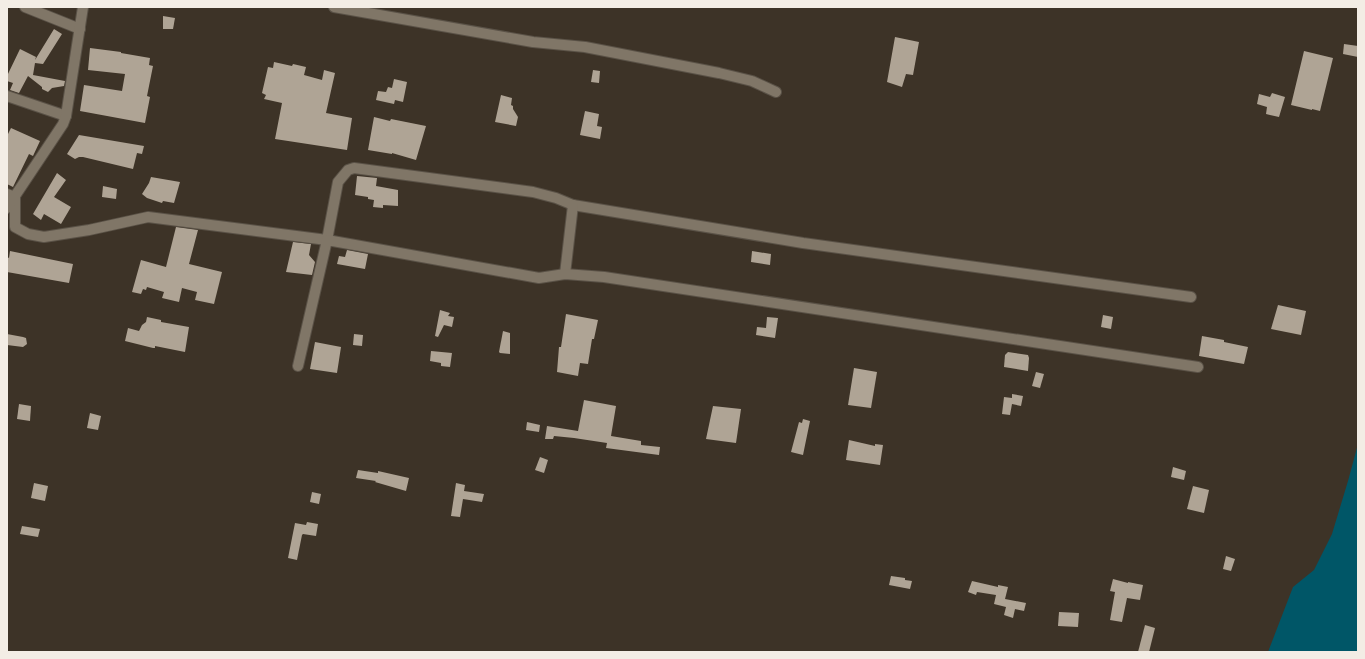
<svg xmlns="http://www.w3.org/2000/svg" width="1365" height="659" font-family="Poppins,sans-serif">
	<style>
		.water { fill: #005667 }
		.building { fill: #afa495 }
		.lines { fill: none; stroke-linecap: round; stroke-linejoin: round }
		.minor-casing { stroke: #5a5247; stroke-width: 12 }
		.minor { stroke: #807667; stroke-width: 10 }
	</style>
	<rect width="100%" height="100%" fill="#3d3327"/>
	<polygon class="water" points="1358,444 1358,652 1268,652 1293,587 1314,570 1332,534 1348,481"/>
	<g class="building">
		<polygon points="163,16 175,18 173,29 163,29"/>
		<polygon points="54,29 62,34 43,64 35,63 33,75 65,81 64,86 52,88 48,92 42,89 42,87 28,76 19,93 10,90 13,83 7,81 7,76 20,49 36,57 35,60"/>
		<polygon points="895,37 919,42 913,75 906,74 902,87 887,82"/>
		<polygon points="1344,44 1358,46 1358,57 1343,54"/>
		<polygon points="90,48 121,52 121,53 150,58 149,65 153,66 147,96 150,97 145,123 80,111 84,85 122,91 125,74 88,70"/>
		<polygon points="1304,51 1333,58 1320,111 1312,109 1312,110 1291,105"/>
		<polygon points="274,62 292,66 293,64 306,67 304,75 322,80 324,70 335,73 326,113 352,118 347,150 275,139 282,103 264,99 266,95 262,93 268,67 273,68"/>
		<polygon points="593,70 600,71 599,83 591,82"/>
		<polygon points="394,79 407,82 403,102 395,100 394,104 376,100 378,91 386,92 388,87 392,88"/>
		<polygon points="1272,93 1285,97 1279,117 1266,114 1267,107 1257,104 1259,94 1270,97"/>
		<polygon points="501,95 512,98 511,105 513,106 513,109 518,117 516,126 495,122"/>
		<polygon points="585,111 599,114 597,126 602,127 600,139 580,135"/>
		<polygon points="374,117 390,121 391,119 426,126 416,160 392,153 392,154 368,150"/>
		<polygon points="11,128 40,141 33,156 29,154 13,187 7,184 7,136"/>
		<polygon points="79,135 144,146 142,154 137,153 133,169 83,157 79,157 75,159 67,154"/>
		<polygon points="57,173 66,180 54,197 71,207 61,224 44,214 41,220 33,214"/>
		<polygon points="357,176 377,178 376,186 398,190 398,206 383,205 383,208 373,207 374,200 368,199 368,197 355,195"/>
		<polygon points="151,177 180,182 174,203 163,201 162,203 147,198 142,194 149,183"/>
		<polygon points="103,186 117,189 116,199 102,197"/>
		<polygon points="176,227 198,230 189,264 222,272 214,304 195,300 197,292 182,288 179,302 162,298 164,292 147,287 146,290 143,289 141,294 132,292 141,260 166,267"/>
		<polygon points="293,242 311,244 309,255 315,262 312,275 286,272"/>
		<polygon points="347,250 368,254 365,269 337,264 339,256 345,257"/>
		<polygon points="10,251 73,264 69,283 7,272 7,257 9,258"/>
		<polygon points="752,251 771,254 770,265 751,262"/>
		<polygon points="1278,305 1306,311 1301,335 1271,329"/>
		<polygon points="440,310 450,313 448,316 454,317 452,327 444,325 438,337 435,336"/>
		<polygon points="566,314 598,320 594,339 592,339 588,364 580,363 578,376 557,372 559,347 561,347"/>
		<polygon points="1103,315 1113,317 1111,329 1101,327"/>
		<polygon points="147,317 161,320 161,322 189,327 185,352 155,346 155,348 153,348 125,341 128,328 139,331 142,325 146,322"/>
		<polygon points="767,317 778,318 775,338 756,335 757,327 766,328"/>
		<polygon points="503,331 510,333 510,354 500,353 499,352"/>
		<polygon points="7,334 23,337 26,338 27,344 23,347 7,345"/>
		<polygon points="354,334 363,335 362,346 353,345"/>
		<polygon points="1202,336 1224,340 1224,342 1248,347 1244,364 1199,356"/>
		<polygon points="315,342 341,347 337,373 310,369"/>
		<polygon points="431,351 452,353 450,367 441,366 441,363 430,361"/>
		<polygon points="1008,352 1028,355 1029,358 1028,371 1004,367 1005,355"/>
		<polygon points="854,368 877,372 871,408 848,405"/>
		<polygon points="1036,372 1044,374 1040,388 1032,386"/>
		<polygon points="1012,394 1023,396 1021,406 1012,404 1010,415 1002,414 1004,397 1012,398"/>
		<polygon points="584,400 616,406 611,436 641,441 641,445 660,447 659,455 606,448 607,443 574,438 554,436 553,439 545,439 547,426 578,431"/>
		<polygon points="19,404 31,406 30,421 17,419"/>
		<polygon points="713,406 741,409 736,443 706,439"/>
		<polygon points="90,413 101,416 98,430 87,428"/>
		<polygon points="803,419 810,421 803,455 791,452 799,422 802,423"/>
		<polygon points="527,422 540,425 539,432 526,430"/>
		<polygon points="849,440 875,446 875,444 883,445 880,465 846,460"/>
		<polygon points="540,457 548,460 544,473 535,470"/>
		<polygon points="1173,467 1186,471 1184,480 1171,477"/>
		<polygon points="358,470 378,473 378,471 409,478 406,491 375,482 376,481 356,478"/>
		<polygon points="34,483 48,486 45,501 31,498"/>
		<polygon points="456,483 465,485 464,491 484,494 482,502 463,499 460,517 451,516"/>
		<polygon points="1193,486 1209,490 1204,513 1187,509"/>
		<polygon points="312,492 321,494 319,504 310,502"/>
		<polygon points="307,522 318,524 316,536 303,534 302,535 297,560 288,558 295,523 306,525"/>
		<polygon points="22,526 40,529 38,537 20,534"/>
		<polygon points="1226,556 1235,559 1231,571 1223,569"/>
		<polygon points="891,576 905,578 905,580 912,581 910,589 889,585"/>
		<polygon points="1113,579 1128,583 1128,582 1143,585 1140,600 1127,598 1122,622 1110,620 1115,592 1110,591"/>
		<polygon points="972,581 998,587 998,585 1008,587 1005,599 1026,603 1024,611 1015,609 1013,618 1004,615 1006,607 994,604 996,595 977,592 976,595 968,592"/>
		<polygon points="1059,612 1079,613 1078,627 1058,626"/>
		<polygon points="1145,625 1155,628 1149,652 1138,652"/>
	</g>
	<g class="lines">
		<defs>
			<g id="minor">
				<polyline points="25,7 80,29"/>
				<polyline points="334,7 533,42 585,47 719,73 752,81 776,92"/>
				<polyline points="7,96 66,116"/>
				<polyline points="7,194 15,197 15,227 28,234 44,237 89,230 148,217 327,240 338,182 348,170 354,168 533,192 556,198 573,205 803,243 1191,297"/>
				<polyline points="7,208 63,124 66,116 83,7"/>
				<polyline points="565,274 573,205"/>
				<polyline points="298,366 327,240 539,278 565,274 604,277 1198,367"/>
			</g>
		</defs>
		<use href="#minor" class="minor-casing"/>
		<use href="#minor" class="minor"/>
	</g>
	<rect width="1365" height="659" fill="none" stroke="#f3ede5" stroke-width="16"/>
</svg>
